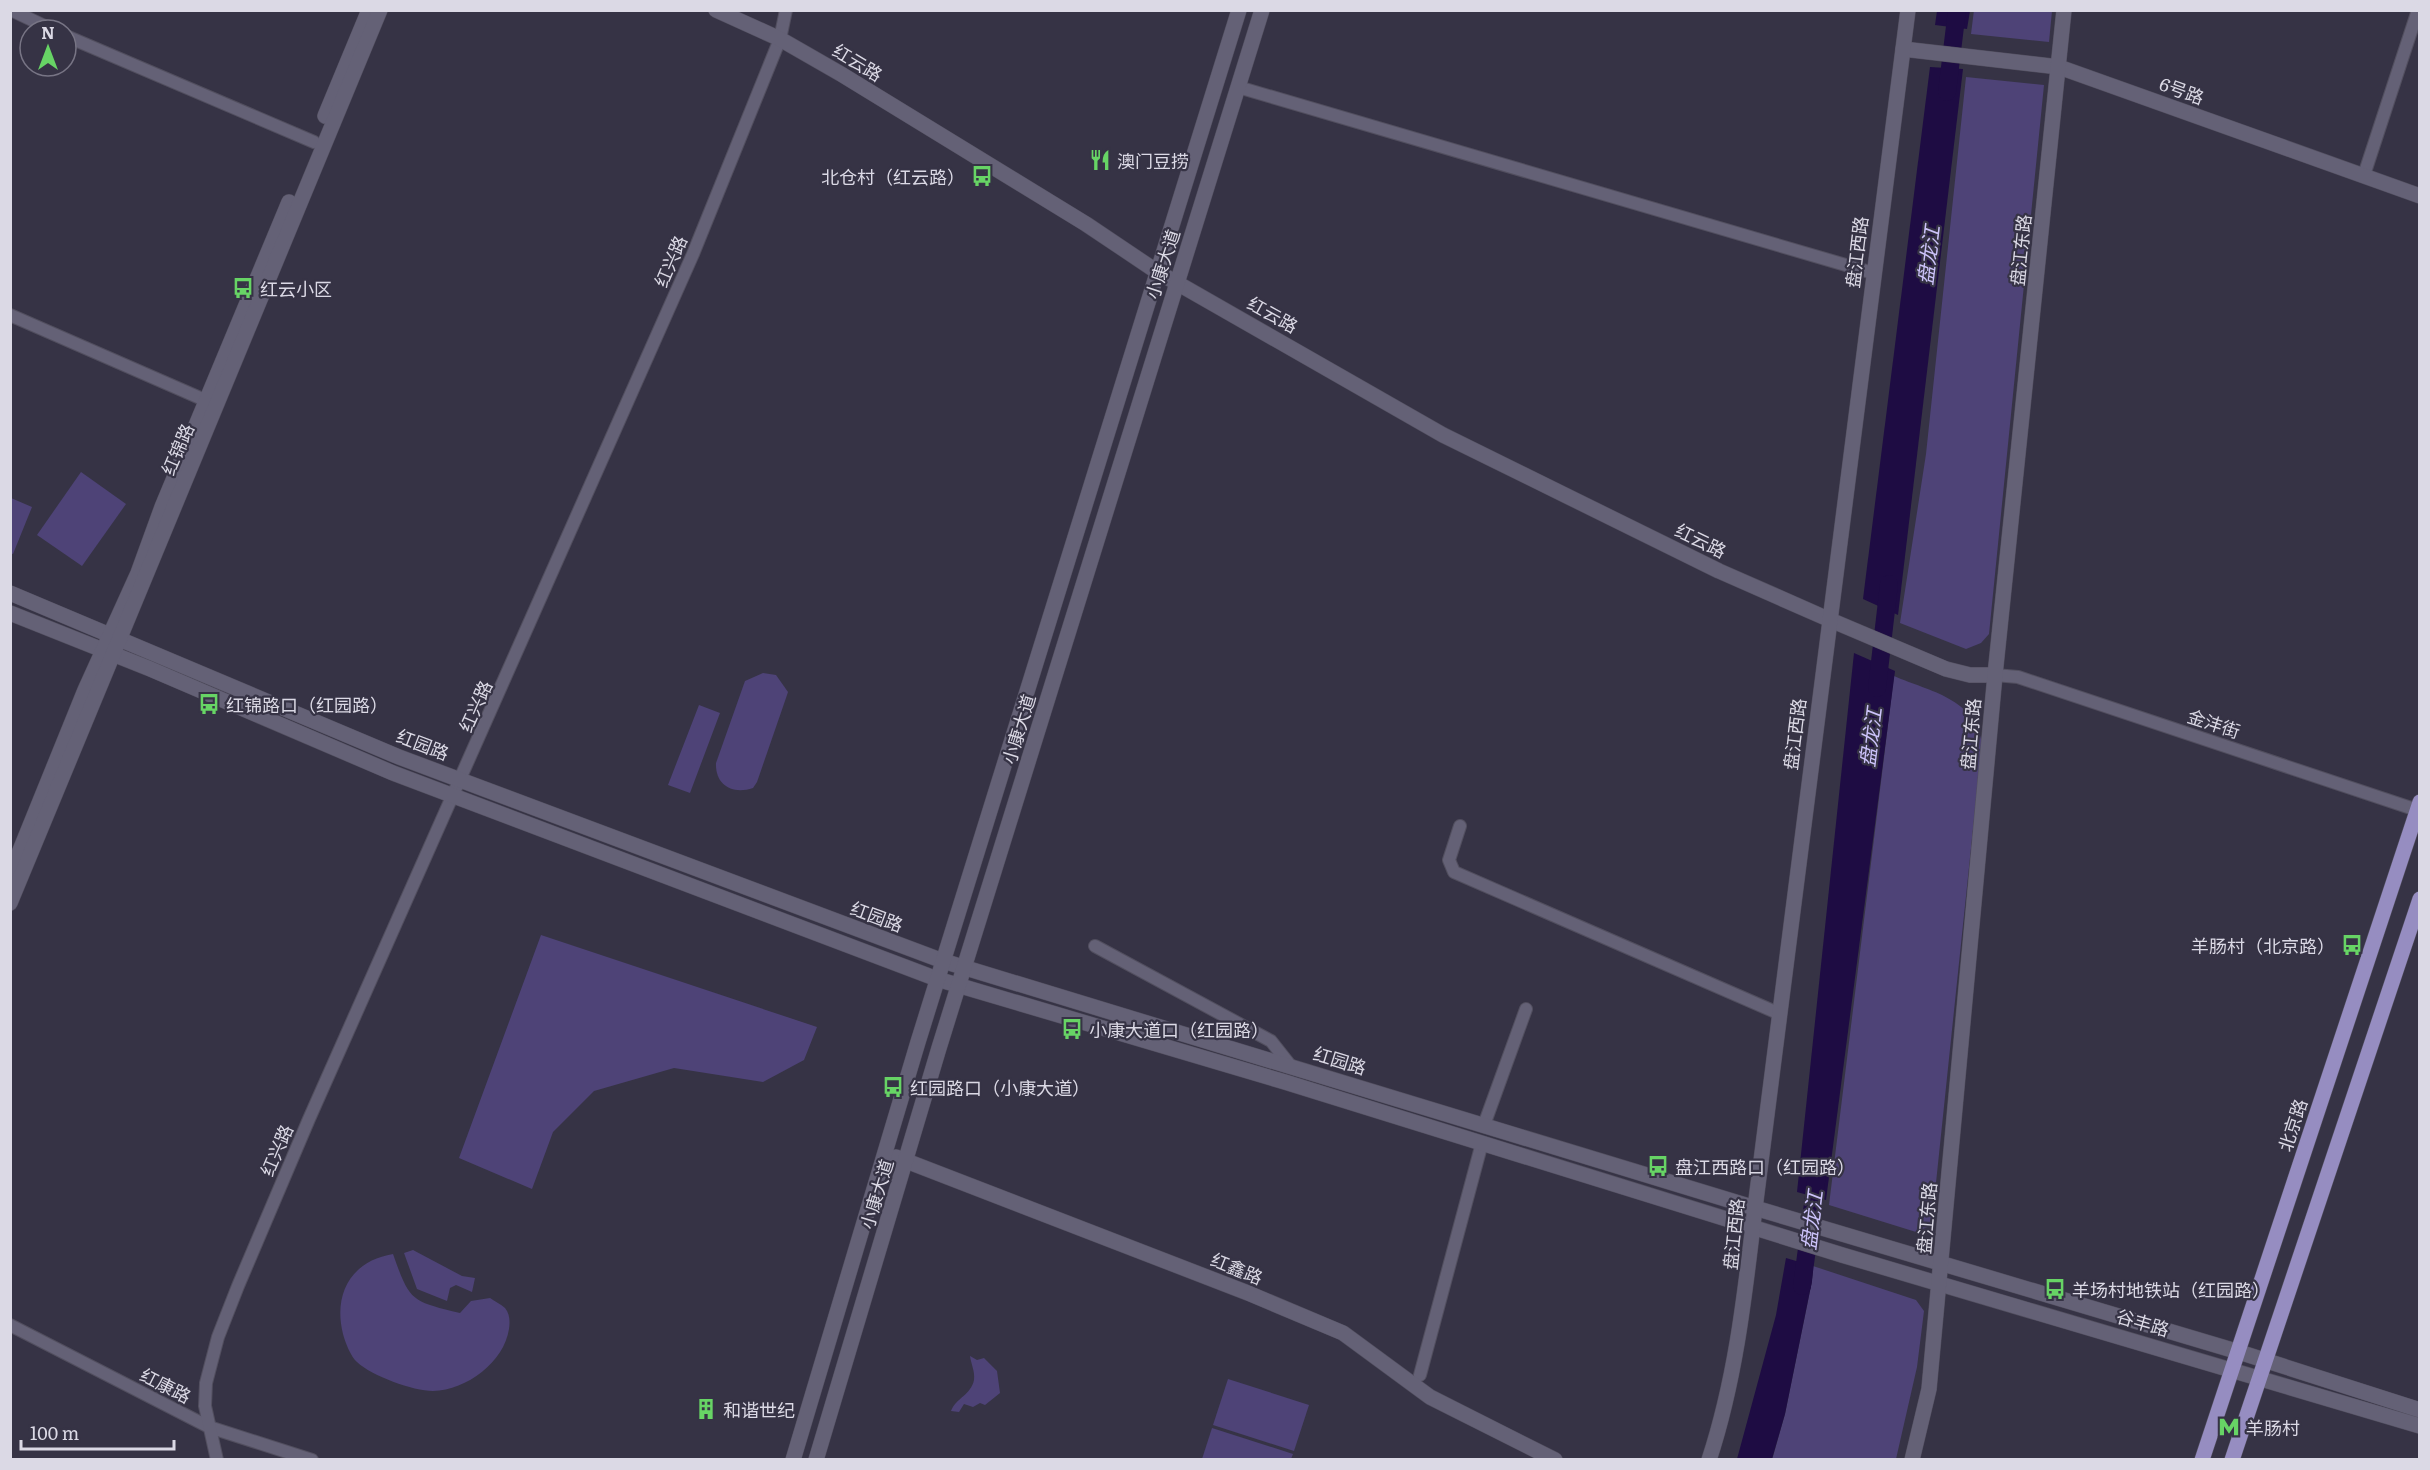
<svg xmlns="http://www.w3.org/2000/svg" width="2430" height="1470" font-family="Literata,'Noto Sans SC',serif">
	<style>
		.green { fill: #4e4377 }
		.water { fill: #1e0c43 }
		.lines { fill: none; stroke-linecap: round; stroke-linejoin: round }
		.river { stroke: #1e0c43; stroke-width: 18 }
		.street-casing { stroke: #524f5f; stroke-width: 14 }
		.secondary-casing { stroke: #524f5f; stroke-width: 16 }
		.primary-casing { stroke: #524f5f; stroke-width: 16 }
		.street { stroke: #646176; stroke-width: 12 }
		.secondary { stroke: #646176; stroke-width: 15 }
		.primary { stroke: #968dc1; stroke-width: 15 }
		.labels { text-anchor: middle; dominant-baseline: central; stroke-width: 4.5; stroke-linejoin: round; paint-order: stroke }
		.street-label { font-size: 18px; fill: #dbd9e5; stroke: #363345 }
		.poi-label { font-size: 18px; fill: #dbd9e5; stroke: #363345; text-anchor: start }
		.water-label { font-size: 20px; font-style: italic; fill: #ccc3fa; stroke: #363345 }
	</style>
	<rect width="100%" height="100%" fill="#363345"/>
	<g class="green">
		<polygon points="1974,10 2052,11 2049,42 1971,34"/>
		<polygon points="1966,77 2044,85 1989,634 1981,643 1966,649 1900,623 1926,454"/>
		<polygon points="81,472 126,504 82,566 37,535"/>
		<polygon points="11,498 32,507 13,554 10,553"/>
		<path d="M 763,673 L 776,675 L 788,692 L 786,698 L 757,782 L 753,788 C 732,795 715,785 716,763 L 745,681 Z"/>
		<path d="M 1894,676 C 1931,692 1974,698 1982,743 L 1932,1221 L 1928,1227 L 1916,1232 L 1829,1205 Z"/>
		<polygon points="699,705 720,713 705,753 697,750 705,753 690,793 668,785"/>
		<polygon points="541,935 817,1027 804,1060 763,1082 674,1068 594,1091 553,1132 532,1189 459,1158"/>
		<polygon points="413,1250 462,1276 475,1278 472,1292 456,1285 450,1288 447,1301 417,1289 404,1253"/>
		<path d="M 393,1254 C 410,1302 411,1301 460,1313 L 471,1301 L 490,1298 C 494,1301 501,1304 505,1308 C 510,1314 510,1322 509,1329 C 504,1362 467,1390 433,1391 C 413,1391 372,1376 357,1362 C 351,1357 345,1342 343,1334 C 333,1294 351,1261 393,1254 Z"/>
		<polygon points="1813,1266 1916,1300 1924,1311 1917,1367 1896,1459 1772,1460 1785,1414 1812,1281"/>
		<path d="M 970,1356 L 977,1360 L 984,1358 L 997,1371 L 1000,1393 L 985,1405 L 980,1403 L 973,1407 L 964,1404 L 959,1412 L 951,1411 C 956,1398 971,1395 974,1380 C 975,1371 971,1364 970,1356 Z"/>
		<polygon points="1228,1379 1309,1405 1294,1451 1213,1425"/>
		<polygon points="1212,1428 1293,1454 1291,1459 1202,1459"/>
	</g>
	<g class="water">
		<polygon points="1937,11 1970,11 1967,29 1935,25"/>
		<polygon points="1930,67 1963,69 1898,615 1863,599"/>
		<polygon points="1854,653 1895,671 1826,1200 1797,1192"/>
		<polygon points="1786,1258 1813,1266 1812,1281 1785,1414 1772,1459 1737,1459 1776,1315"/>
	</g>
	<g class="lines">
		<g class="river">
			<polyline points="1947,92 1957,10"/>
			<polyline points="1877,688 1889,584"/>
			<polyline points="1802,1286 1817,1174"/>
		</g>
		<defs>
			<g id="street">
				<polyline points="11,10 53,30"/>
				<polyline points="66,36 314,142"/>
				<polyline points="1238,87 1873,273"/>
				<polyline points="2364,175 2418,10"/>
				<polyline points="10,315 207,401"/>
				<polyline points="1995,675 2018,677 2420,811"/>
				<polyline points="1460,826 1449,860 1454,872 1780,1014"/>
				<polyline points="1095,946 1271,1041 1290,1065"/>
				<polyline points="1484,1125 1526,1009"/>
				<polyline points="10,1325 209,1427 312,1460"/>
				<polyline points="1420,1375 1482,1143"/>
				<polyline points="217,1460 205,1406 206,1383 218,1337 238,1286 309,1119 693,254 780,39 786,10"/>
			</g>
			<g id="secondary">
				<polyline points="716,10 780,39 841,74 1086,224 1156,271 1443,435 1719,571 1828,619 1946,669 1970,675 1995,675"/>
				<polyline points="1903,49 2059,67 2420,196"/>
				<polyline points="325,116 369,10"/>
				<polyline points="10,593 399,757 943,961 1755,1208 2239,1352 2420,1410"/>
				<polyline points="10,613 148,668 393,773 937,979 1285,1082 1842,1255 2420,1426"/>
				<polyline points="10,875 85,690 138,573 162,507 289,202"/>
				<polyline points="10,903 380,10"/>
				<polyline points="896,1157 1248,1293 1343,1333 1430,1397 1555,1460"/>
				<polyline points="793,1460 918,1042 1239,10"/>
				<polyline points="816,1460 939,1048 1262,10"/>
				<path d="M 1709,1460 C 1736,1378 1745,1293 1755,1208 L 1908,10"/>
				<polyline points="1912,1460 1929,1389 1995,675 2064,10"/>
			</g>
			<g id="primary">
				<polyline points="2202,1460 2420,802"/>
				<polyline points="2232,1460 2420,899"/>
			</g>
		</defs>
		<use href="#street" class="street-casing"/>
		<use href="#secondary" class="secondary-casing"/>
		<use href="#primary" class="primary-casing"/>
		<use href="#street" class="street"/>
		<use href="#secondary" class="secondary"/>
		<use href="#primary" class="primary"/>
	</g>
	<defs>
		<symbol id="restaurant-bare" viewBox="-9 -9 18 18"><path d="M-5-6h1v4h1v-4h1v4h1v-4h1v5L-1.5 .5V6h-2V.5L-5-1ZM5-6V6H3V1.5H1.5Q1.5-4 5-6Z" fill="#67d465" stroke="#363345" stroke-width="2.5" paint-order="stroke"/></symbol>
		<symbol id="bus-bare" viewBox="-9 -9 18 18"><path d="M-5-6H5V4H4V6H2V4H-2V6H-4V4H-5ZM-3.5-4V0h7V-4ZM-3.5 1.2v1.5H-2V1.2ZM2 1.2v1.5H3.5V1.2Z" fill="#67d465" stroke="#363345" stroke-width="2.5" paint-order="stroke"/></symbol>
		<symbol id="building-bare" viewBox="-9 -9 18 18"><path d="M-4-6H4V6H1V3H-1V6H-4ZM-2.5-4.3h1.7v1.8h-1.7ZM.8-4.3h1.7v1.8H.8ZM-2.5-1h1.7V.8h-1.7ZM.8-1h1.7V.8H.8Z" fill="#67d465" stroke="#363345" stroke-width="2.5" paint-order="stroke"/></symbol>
		<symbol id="metro-bare" viewBox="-9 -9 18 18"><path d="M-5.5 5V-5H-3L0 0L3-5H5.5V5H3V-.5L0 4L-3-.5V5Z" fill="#67d465" stroke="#363345" stroke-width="2.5" paint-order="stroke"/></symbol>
	</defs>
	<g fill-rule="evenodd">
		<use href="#restaurant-bare" x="1085" y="145" width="30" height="30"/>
		<use href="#bus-bare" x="967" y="161" width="30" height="30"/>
		<use href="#bus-bare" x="228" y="273" width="30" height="30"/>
		<use href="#bus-bare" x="194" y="689" width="30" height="30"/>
		<use href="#bus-bare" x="2337" y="930" width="30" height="30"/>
		<use href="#bus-bare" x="1057" y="1014" width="30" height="30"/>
		<use href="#bus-bare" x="878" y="1072" width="30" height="30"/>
		<use href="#bus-bare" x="1643" y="1151" width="30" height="30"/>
		<use href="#bus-bare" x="2040" y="1274" width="30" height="30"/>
		<use href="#building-bare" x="691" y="1394" width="30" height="30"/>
		<use href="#metro-bare" x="2214" y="1412" width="30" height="30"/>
	</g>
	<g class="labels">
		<g class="street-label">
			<text transform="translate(858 62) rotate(31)">红云路</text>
			<text transform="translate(2182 90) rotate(20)">6号路</text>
			<text transform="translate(2020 250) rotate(-84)">盘江东路</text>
			<text transform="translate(1856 252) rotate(-83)">盘江西路</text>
			<text transform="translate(670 261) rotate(-67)">红兴路</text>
			<text transform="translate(1162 264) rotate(-72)">小康大道</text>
			<text transform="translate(1273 314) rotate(29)">红云路</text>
			<text transform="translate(177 449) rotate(-67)">红锦路</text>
			<text transform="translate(1701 540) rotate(26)">红云路</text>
			<text transform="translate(475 706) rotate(-66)">红兴路</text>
			<text transform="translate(2214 723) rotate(18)">金沣街</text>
			<text transform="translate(1018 729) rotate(-73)">小康大道</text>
			<text transform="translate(1794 734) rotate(-83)">盘江西路</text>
			<text transform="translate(1970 734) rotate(-85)">盘江东路</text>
			<text transform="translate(423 744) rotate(21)">红园路</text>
			<text transform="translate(877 916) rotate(20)">红园路</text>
			<text transform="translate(1340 1060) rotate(17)">红园路</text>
			<text transform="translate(2292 1125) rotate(-72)">北京路</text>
			<text transform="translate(276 1150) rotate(-67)">红兴路</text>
			<text transform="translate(876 1194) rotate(-73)">小康大道</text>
			<text transform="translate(1926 1218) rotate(-85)">盘江东路</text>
			<text transform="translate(1733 1234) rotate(-84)">盘江西路</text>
			<text transform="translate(1237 1268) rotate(22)">红鑫路</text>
			<text transform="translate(2143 1322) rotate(16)">谷丰路</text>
			<text transform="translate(166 1385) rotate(27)">红康路</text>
		</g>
		<g class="poi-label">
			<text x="1117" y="160">澳门豆捞</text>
			<text x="965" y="176" text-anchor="end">北仓村（红云路）</text>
			<text x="260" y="288">红云小区</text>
			<text x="226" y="704">红锦路口（红园路）</text>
			<text x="2335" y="945" text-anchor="end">羊肠村（北京路）</text>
			<text x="1089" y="1029">小康大道口（红园路）</text>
			<text x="910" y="1087">红园路口（小康大道）</text>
			<text x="1675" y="1166">盘江西路口（红园路）</text>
			<text x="2072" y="1289">羊场村地铁站（红园路）</text>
			<text x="723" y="1409">和谐世纪</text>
			<text x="2246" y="1427">羊肠村</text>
		</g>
		<g class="water-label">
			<text transform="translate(1927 255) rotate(-83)">盘龙江</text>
			<text transform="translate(1869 737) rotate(-83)">盘龙江</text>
			<text transform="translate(1810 1220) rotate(-83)">盘龙江</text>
		</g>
	</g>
	<rect width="2430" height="1470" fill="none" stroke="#dbd9e5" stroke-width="24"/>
	<g transform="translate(48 48)"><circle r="28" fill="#363345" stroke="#787585" stroke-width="1.5"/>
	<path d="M0-4.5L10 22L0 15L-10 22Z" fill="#67d465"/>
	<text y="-9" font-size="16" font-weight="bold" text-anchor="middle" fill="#dbd9e5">N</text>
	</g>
	<path d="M21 1440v9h153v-9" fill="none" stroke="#dbd9e5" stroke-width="3"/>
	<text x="30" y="1440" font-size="18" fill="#dbd9e5" stroke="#363345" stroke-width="4.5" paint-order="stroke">100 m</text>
</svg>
